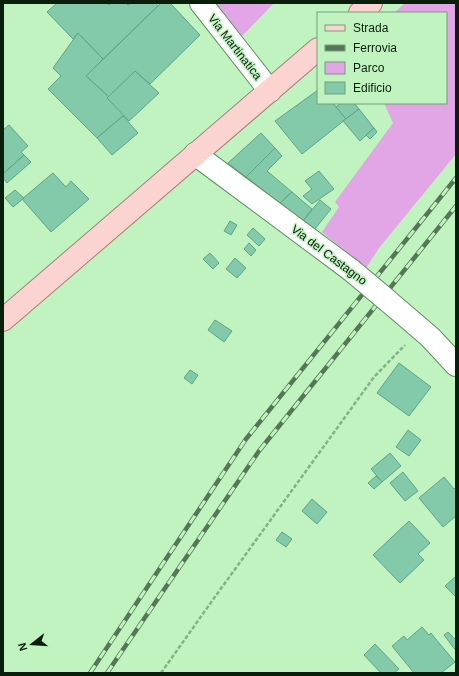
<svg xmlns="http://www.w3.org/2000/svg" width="459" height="676" font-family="Arial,sans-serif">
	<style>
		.green { fill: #e2a5e5 }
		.building { fill: #82caaa; stroke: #5da586 }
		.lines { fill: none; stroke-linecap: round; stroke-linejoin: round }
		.minor-casing { stroke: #608f61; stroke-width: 24 }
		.primary-casing { stroke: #a58177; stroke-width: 24 }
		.path { stroke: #86af87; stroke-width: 2.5; stroke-dasharray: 4 2; stroke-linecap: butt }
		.minor { stroke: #fff; stroke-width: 22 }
		.primary { stroke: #fbd3d0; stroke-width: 22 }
		.rail-casing { stroke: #567757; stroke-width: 4.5 }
		.rail { stroke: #c0f3c0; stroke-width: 3; stroke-dasharray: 9; stroke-linecap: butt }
		.minor-bridge-casing { stroke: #608f61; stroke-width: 24; stroke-linecap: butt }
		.minor-bridge { stroke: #fff; stroke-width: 22 }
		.labels { text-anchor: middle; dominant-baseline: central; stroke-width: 3; stroke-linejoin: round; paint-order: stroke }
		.street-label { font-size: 12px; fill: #0a1e0c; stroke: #c0f3c0 }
	</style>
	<rect width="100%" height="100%" fill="#c0f3c0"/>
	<g class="green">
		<polygon points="216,3 274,3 242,36"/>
		<polygon points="405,3 456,3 456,154 379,248 366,268 322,232 339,207 335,202 393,123 384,103 446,103 446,13 394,13"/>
	</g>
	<g class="building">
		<polygon points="57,3 107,3 109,5 111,3 126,3 128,5 131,3 156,3 158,6 103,59 78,33 73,39 47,12"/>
		<polygon points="161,3 170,3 200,35 150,84 135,71 109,97 86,76"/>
		<polygon points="78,33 103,59 86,76 109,97 107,98 124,115 97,138 48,89 61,76 53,68"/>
		<polygon points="135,71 159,93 129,121 107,98"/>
		<polygon points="318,90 318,103 333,103 346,119 302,154 275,121"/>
		<polygon points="341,103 354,103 359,109 346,119 336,107"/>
		<polygon points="359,109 374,128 360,141 343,121"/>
		<polygon points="123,116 138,133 112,155 97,138"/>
		<polygon points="9,125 28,146 21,152 24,155 3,174 3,130"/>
		<polygon points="374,128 377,132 370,139 366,135"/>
		<polygon points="261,133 275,148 246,177 228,163"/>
		<polygon points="275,148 282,156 267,171 292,192 280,203 246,177"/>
		<polygon points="24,155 31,162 7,183 3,178 3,174"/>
		<polygon points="319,171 334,189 312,204 303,196 312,189 305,181"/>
		<polygon points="53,173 66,187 71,181 89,199 51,232 22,199"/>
		<polygon points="15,190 24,198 13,207 5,198"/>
		<polygon points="292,192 312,209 303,221 280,203"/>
		<polygon points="320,200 331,209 314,230 303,221"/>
		<polygon points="230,221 237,225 231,235 224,231"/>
		<polygon points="253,228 265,239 259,246 247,235"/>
		<polygon points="249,243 256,250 251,256 244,249"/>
		<polygon points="210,253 219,263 213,269 203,259"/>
		<polygon points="235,258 246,268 237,278 226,269"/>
		<polygon points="215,320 232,331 224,342 208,330"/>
		<polygon points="399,363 431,387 409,416 377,393"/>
		<polygon points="190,370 198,375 192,384 184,378"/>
		<polygon points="408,430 421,440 409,456 396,447"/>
		<polygon points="390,453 401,466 382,482 371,469"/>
		<polygon points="403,472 418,491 405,501 390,483"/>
		<polygon points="376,476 382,482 374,489 368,483"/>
		<polygon points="444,477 454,489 456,487 456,516 443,527 419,498"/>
		<polygon points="312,499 327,512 317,524 302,511"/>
		<polygon points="409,521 430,543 418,554 424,560 400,583 373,555"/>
		<polygon points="282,532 292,539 286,547 276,540"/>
		<polygon points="456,576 456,597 445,586"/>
		<polygon points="422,627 429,635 431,633 434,637 455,662 441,673 414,673 392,646 404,636 407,640"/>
		<polygon points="448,632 456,640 456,651 444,635"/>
		<polygon points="375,644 399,669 394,673 381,673 364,655"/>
	</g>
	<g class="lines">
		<defs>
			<g id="minor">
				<polyline points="201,3 270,91"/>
				<polyline points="195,154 351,270"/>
				<polyline points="388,301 430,337 456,365"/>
			</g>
			<g id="primary">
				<polyline points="360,13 371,3"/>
				<polyline points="3,320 318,49"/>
			</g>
		</defs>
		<use href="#minor" class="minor-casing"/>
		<use href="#primary" class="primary-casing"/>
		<polyline class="path" points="161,673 212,601 374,377 405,345"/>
		<use href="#minor" class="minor"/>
		<use href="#primary" class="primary"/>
		<defs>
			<g id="rail">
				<polyline points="90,673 246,439 456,178"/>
				<polyline points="107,673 259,451 456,206"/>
			</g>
		</defs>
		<use href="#rail" class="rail-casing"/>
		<use href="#rail" class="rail"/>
		<defs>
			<polyline id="minor-bridge" points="351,270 388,301"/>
		</defs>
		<use href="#minor-bridge" class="minor-bridge-casing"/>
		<use href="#minor-bridge" class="minor-bridge"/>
	</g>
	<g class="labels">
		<g class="street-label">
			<text transform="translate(235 47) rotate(52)">Via Martinatica</text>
			<text transform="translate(329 255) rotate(37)">Via del Castagno</text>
		</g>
	</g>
	<rect width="459" height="676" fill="none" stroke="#0a1e0c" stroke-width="8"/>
	<rect x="317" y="12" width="130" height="92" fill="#c0f3c0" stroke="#779e78"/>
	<rect x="325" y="25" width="20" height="6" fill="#fbd3d0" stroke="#779e78"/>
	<text x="353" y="32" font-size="12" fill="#0a1e0c">Strada</text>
	<rect x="325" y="45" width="20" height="6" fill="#567757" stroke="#779e78"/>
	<text x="353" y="52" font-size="12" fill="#0a1e0c">Ferrovia</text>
	<rect x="325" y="62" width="20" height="12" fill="#e2a5e5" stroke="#779e78"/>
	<text x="353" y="72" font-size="12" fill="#0a1e0c">Parco</text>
	<rect x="325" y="82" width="20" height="12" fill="#82caaa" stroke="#779e78"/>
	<text x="353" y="92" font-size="12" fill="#0a1e0c">Edificio</text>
	<g transform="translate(32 644) rotate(253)" stroke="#c0f3c0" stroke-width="3" paint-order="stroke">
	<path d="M0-3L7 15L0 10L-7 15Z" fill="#0a1e0c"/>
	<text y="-6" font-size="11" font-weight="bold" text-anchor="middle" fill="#0a1e0c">N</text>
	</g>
</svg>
